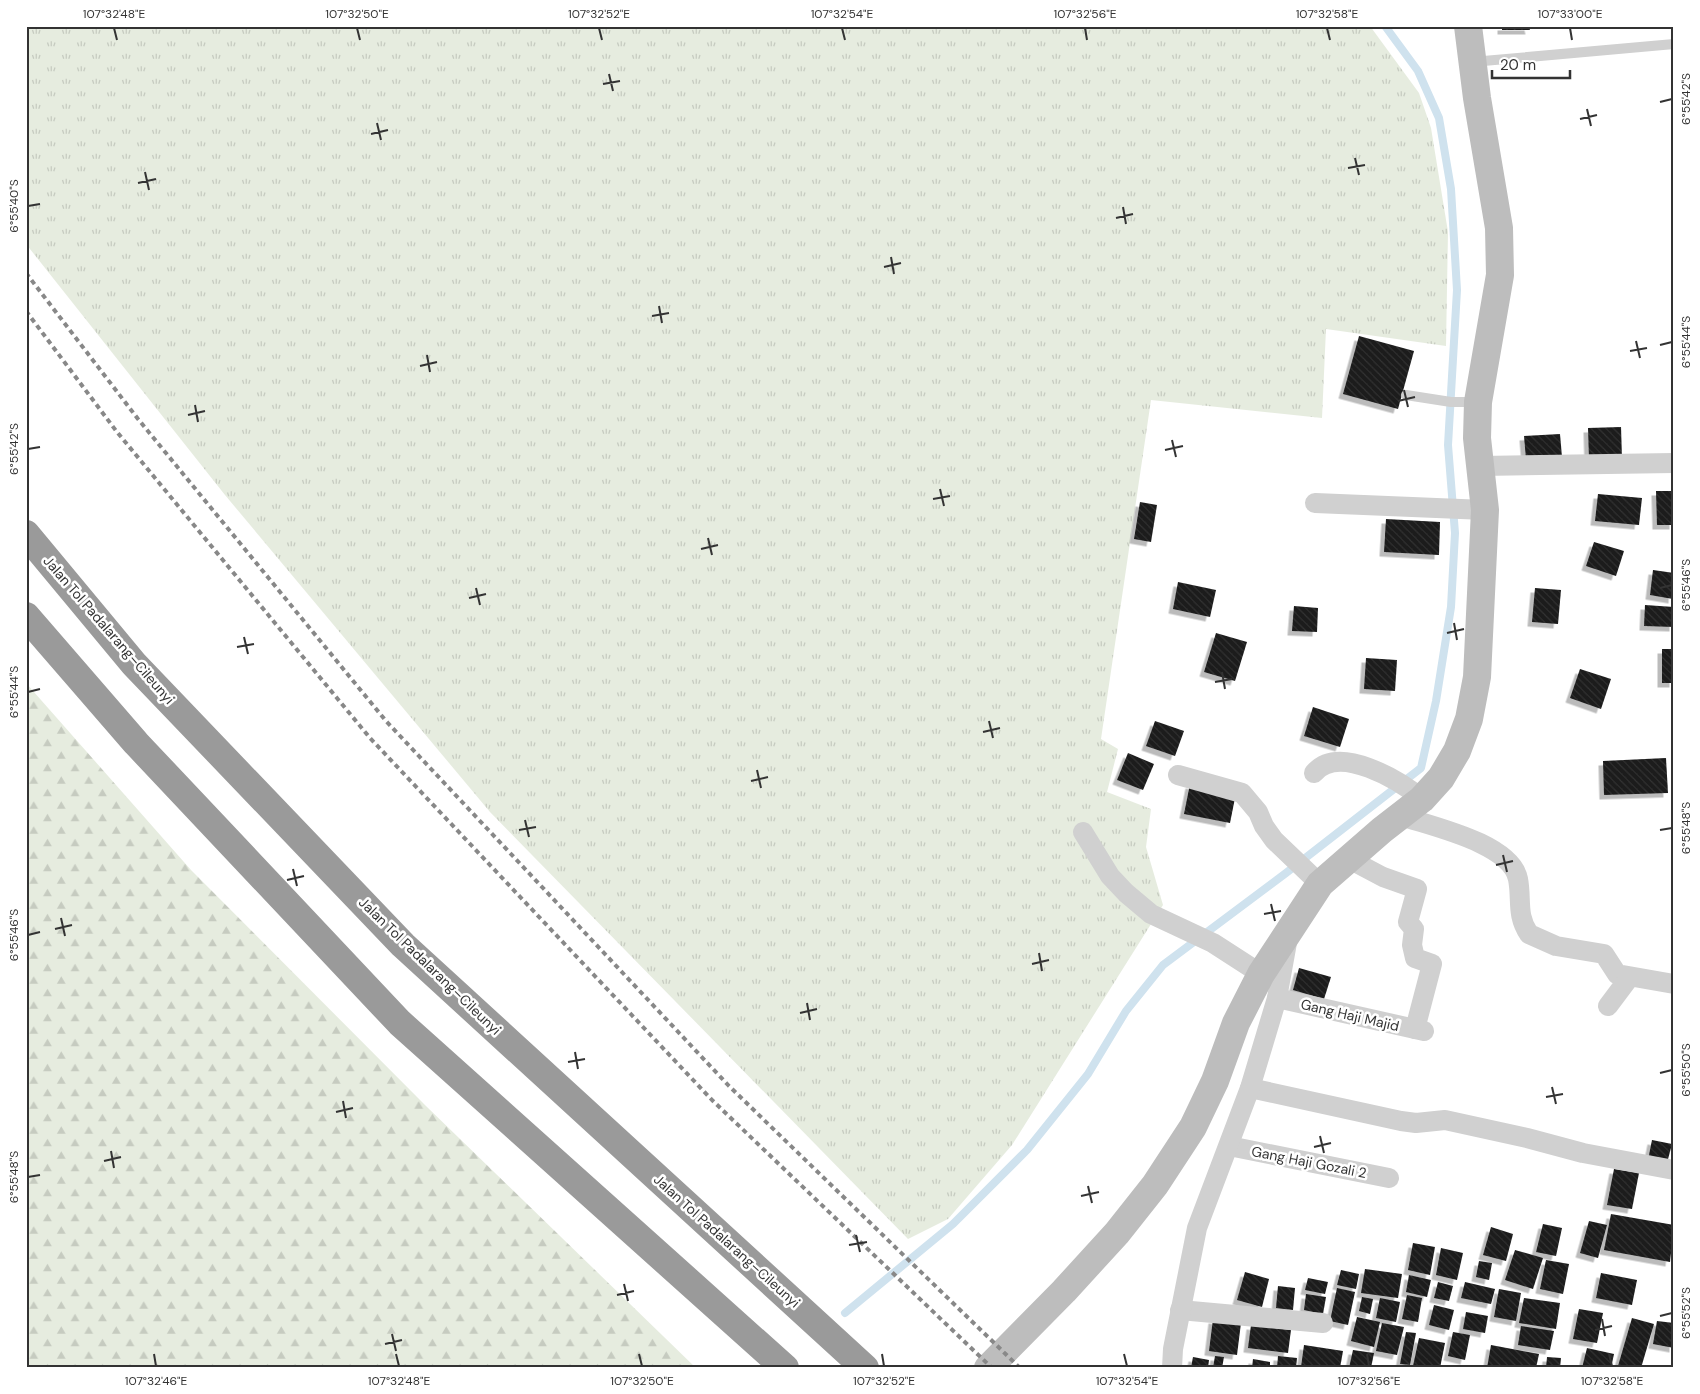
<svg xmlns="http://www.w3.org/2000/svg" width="1700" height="1394" font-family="'DM Sans',sans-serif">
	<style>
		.grass { fill: url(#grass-tufts) }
		.forest { fill: url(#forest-firs) }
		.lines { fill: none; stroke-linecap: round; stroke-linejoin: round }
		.stream { stroke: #cfe2ee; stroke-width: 8 }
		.building { fill: url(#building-back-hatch); filter: url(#shadow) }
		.lane { stroke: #d0d0d0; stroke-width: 10 }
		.street { stroke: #d0d0d0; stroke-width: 20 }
		.secondary { stroke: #bdbdbd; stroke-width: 28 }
		.highway { stroke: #9a9a9a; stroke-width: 28 }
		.rail { stroke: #888; stroke-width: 4; stroke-dasharray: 5 4; stroke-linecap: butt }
		.ticks { fill: none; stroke: #333; stroke-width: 2 }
		.labels { text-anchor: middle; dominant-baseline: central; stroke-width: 5; stroke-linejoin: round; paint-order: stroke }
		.street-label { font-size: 14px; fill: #333; stroke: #fff }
		.neatline { fill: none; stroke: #333; stroke-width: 2 }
		.ticks-label { font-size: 12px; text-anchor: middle; fill: #333 }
	</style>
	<defs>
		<pattern id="grass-tufts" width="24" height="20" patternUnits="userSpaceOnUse" patternTransform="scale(1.25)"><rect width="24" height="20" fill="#e6ecdf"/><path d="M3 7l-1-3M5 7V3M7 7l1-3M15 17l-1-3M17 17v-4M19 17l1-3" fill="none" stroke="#c6cbc0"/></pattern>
		<pattern id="forest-firs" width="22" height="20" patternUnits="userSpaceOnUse" patternTransform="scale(1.25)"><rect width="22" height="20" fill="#e6ecdf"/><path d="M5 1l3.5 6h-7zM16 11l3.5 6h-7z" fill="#c6cbc0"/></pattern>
		<pattern id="building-back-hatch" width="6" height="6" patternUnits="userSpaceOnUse" patternTransform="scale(1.25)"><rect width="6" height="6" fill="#1a1a1a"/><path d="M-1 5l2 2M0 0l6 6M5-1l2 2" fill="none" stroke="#333"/></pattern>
		<filter id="shadow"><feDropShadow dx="-4.5" dy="4.5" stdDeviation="0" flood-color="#0004"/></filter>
	</defs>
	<rect width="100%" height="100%" fill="#fff"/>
	<polygon class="grass" points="26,26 1370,26 1419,93 1431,128 1448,232 1446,346 1326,329 1322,418 1151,400 1101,739 1118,749 1107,792 1151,809 1146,847 1163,905 1012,1145 948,1219 908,1239 490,812 225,495 26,244"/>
	<polygon class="forest" points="26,683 191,870 426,1106 696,1368 26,1368"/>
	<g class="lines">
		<polyline class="stream" points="845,1313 953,1224 1027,1150 1088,1074 1126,1011 1163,965 1286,873 1421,768 1436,701 1451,607 1455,533 1448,445 1457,290 1451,189 1439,118 1418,71 1385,26"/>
	</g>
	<g class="building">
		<polygon points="1502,26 1529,26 1530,30 1502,30"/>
		<polygon points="1359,336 1414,351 1398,409 1343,394"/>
		<polygon points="1621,427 1622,459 1589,460 1588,428"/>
		<polygon points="1560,434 1562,457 1526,459 1524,436"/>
		<polygon points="1656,491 1674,491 1674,525 1657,525"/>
		<polygon points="1598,494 1642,498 1639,525 1595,521"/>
		<polygon points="1140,502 1157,505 1151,542 1134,539"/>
		<polygon points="1386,519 1440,522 1439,555 1384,552"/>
		<polygon points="1594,542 1624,551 1616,576 1586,566"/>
		<polygon points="1653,570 1674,573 1673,599 1650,595"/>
		<polygon points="1178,582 1216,590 1210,617 1173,609"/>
		<polygon points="1535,588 1561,590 1558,624 1532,622"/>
		<polygon points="1645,605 1674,607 1674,627 1644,626"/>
		<polygon points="1294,606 1318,608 1317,632 1292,631"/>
		<polygon points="1216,633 1247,642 1235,681 1204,672"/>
		<rect x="1662" y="649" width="12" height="34"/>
		<polygon points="1366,658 1397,660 1395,691 1364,689"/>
		<polygon points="1580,669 1611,679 1601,709 1570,698"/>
		<polygon points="1313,707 1349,719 1340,747 1304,736"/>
		<polygon points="1155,721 1184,731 1175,756 1146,746"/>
		<polygon points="1128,753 1154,764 1143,790 1117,780"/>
		<polygon points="1666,758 1668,793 1604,795 1603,761"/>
		<polygon points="1190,784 1236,793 1230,823 1184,814"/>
		<polygon points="1299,968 1331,977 1324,999 1293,990"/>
		<polygon points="1652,1140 1672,1144 1667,1163 1648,1160"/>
		<polygon points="1614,1169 1639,1173 1632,1209 1607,1205"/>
		<polygon points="1611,1214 1674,1225 1670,1262 1604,1250"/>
		<polygon points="1589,1221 1607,1225 1598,1258 1580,1253"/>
		<polygon points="1543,1224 1562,1228 1556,1256 1536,1252"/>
		<polygon points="1491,1227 1513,1234 1506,1261 1483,1255"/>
		<polygon points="1413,1243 1435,1247 1430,1275 1408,1270"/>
		<polygon points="1441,1248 1463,1253 1457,1280 1436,1275"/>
		<polygon points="1515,1250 1543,1258 1533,1289 1505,1280"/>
		<polygon points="1546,1260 1569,1264 1563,1294 1540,1289"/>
		<polygon points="1479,1261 1492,1263 1489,1280 1476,1277"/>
		<polygon points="1365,1269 1402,1274 1398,1298 1361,1293"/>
		<polygon points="1341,1270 1359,1274 1356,1289 1337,1285"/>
		<polygon points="1245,1272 1269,1279 1262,1307 1237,1300"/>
		<polygon points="1601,1273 1637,1280 1632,1305 1596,1298"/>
		<polygon points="1409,1275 1431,1280 1427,1297 1406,1292"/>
		<polygon points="1308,1278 1328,1282 1325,1294 1305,1290"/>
		<polygon points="1438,1282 1453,1286 1449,1301 1434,1298"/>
		<polygon points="1465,1282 1495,1289 1491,1304 1461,1298"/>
		<polygon points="1278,1286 1295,1288 1293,1310 1276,1308"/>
		<polygon points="1337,1288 1355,1292 1348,1325 1330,1321"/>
		<polygon points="1499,1289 1521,1293 1516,1321 1494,1317"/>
		<polygon points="1306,1294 1326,1297 1323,1314 1304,1310"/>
		<polygon points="1407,1295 1422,1298 1418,1322 1402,1319"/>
		<polygon points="1362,1297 1373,1299 1370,1314 1359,1311"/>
		<polygon points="1380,1298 1400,1302 1396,1322 1376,1318"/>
		<polygon points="1524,1298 1560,1303 1556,1329 1519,1323"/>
		<polygon points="1434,1305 1454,1310 1449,1330 1429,1325"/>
		<polygon points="1579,1309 1603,1313 1597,1343 1573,1339"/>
		<polygon points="1466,1312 1488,1316 1485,1333 1463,1329"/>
		<polygon points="1357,1317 1380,1322 1374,1347 1351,1341"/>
		<polygon points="1632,1318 1654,1324 1641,1368 1618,1366"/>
		<polygon points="1213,1319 1241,1323 1237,1355 1209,1351"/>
		<polygon points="1657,1321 1674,1323 1674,1348 1653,1344"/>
		<polygon points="1382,1323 1404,1327 1397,1355 1376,1351"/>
		<polygon points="1251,1325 1291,1330 1288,1353 1248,1348"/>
		<polygon points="1521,1326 1554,1331 1550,1350 1518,1345"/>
		<polygon points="1406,1332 1416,1333 1410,1365 1400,1364"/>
		<polygon points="1453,1332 1470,1335 1465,1360 1448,1356"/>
		<polygon points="1419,1338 1445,1343 1440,1368 1413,1366"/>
		<polygon points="1304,1345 1343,1351 1340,1368 1301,1367"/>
		<polygon points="1491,1345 1539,1354 1536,1368 1487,1368"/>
		<polygon points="1587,1348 1614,1354 1611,1368 1582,1368"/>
		<polygon points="1353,1350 1374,1353 1371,1368 1349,1368"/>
		<polygon points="1215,1356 1224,1357 1222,1368 1213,1368"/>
		<polygon points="1278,1356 1297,1358 1296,1368 1277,1368"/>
		<polygon points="1193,1357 1209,1360 1208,1368 1191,1368"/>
		<polygon points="1547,1357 1561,1358 1560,1368 1546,1368"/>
		<polygon points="1253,1359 1270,1362 1270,1368 1252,1368"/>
	</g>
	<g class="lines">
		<g class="lane">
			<polyline points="1472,62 1674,44"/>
			<polyline points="1406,395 1451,402 1477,402"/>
		</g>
		<g class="street">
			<polyline points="1481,466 1674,463"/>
			<polyline points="1315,503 1485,510"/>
			<path d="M 1314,773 C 1339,743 1400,781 1422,799"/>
			<polyline points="1178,775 1242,793 1258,812 1264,826 1274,840 1320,884"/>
			<path d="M 1401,816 C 1430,826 1511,843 1518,879 C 1522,899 1516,915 1529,934 L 1556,946 L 1604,954 L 1617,974 L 1674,984"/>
			<polyline points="1083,832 1110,876 1126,893 1151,914 1213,943 1261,974"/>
			<polyline points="1349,859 1383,877 1417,889 1408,922 1414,929 1412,945 1415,958 1432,964 1415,1029"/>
			<polyline points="1277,998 1424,1031"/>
			<polyline points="1608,1006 1629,978"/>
			<polyline points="1250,1088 1401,1121 1416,1123 1445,1120 1527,1138 1583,1153 1674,1170"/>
			<polyline points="1229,1146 1389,1178"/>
			<polyline points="1180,1310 1323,1323"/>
			<polyline points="1172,1368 1173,1349 1197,1228 1250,1088 1277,998 1288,937"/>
		</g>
		<polyline class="secondary" points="988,1368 1064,1291 1117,1233 1155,1185 1193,1127 1215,1081 1236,1023 1261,974 1320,884 1382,830 1422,799 1441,778 1457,751 1469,719 1477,677 1485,510 1477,438 1478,402 1500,275 1499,228 1477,98 1468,26"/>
		<g class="highway">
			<polyline points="26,534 134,664 403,945 865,1368"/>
			<polyline points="26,616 136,743 400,1023 785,1368"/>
		</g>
		<g class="rail">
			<polyline points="26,273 138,419 386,721 729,1086 1020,1368"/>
			<polyline points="26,311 117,432 370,738 712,1100 992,1368"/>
		</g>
	</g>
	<path class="ticks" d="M 114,28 L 117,40M 357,28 L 360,40M 599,28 L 602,40M 842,28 L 845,40M 1085,28 L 1087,40M 1327,28 L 1330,40M 1570,28 L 1572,40M 609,74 L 613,91M 603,84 L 620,81M 1660,102 L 1672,99M 1587,109 L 1591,126M 1580,119 L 1597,115M 377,123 L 381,140M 371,134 L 388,130M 1355,158 L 1359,175M 1348,168 L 1365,165M 145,172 L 149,190M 138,183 L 156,179M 28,206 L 40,204M 1123,207 L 1126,224M 1116,218 L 1133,214M 891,257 L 894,274M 884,267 L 901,263M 659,306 L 662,323M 652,316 L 669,313M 1636,341 L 1640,358M 1660,345 L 1672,342M 1630,351 L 1647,348M 427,355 L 430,372M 420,366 L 437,362M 1404,390 L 1408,407M 1398,401 L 1415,397M 195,405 L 198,422M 188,415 L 205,411M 1172,440 L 1176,457M 28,449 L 40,447M 1165,450 L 1183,446M 940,489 L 944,506M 933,499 L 950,496M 708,538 L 712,555M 701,549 L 718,545M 476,588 L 480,605M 1660,588 L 1672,585M 469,598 L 486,594M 1454,623 L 1457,640M 1447,633 L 1464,629M 244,637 L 248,654M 237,647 L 254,644M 1222,672 L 1225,689M 1215,682 L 1232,679M 28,692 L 40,689M 989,721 L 993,738M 983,732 L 1000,728M 757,770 L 761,788M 751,781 L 768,777M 525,820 L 529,837M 519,830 L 536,827M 1660,830 L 1672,828M 1503,855 L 1507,872M 1496,865 L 1513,861M 293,869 L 297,886M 287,880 L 304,876M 1271,904 L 1275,921M 1264,914 L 1281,911M 61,918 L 65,936M 55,929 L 72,925M 28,935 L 40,932M 1039,953 L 1042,971M 1032,964 L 1049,960M 807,1003 L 810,1020M 800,1013 L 817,1009M 575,1052 L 578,1069M 568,1062 L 585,1059M 1660,1073 L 1672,1070M 1552,1087 L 1556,1104M 1546,1097 L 1563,1094M 343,1101 L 346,1118M 336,1112 L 353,1108M 1320,1136 L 1324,1153M 1314,1147 L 1331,1143M 111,1151 L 114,1168M 104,1161 L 121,1157M 28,1177 L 40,1175M 1088,1186 L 1092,1203M 1081,1196 L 1099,1192M 856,1235 L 860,1252M 849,1245 L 867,1242M 624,1284 L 628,1301M 617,1295 L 634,1291M 1660,1316 L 1672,1313M 1602,1319 L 1605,1336M 1595,1330 L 1612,1326M 392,1334 L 396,1351M 385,1344 L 402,1340M 154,1354 L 156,1366M 396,1354 L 399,1366M 639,1354 L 642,1366M 882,1354 L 884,1366M 1124,1354 L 1127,1366M 1367,1354 L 1369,1366M 1609,1354 L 1612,1366"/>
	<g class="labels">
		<g class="street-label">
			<text transform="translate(109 630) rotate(49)">Jalan Tol Padalarang–Cileunyi</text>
			<text transform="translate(430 966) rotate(44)">Jalan Tol Padalarang–Cileunyi</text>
			<text transform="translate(1350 1015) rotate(13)">Gang Haji Majid</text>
			<text transform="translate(1309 1162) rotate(11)">Gang Haji Gozali 2</text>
			<text transform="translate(727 1241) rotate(42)">Jalan Tol Padalarang–Cileunyi</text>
		</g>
	</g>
	<rect width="1700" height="1394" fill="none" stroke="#ffffff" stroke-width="55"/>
	<path d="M1492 70v8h78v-8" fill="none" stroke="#333333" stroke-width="2.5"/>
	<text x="1500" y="70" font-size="15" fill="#333333" stroke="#ffffff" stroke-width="4" paint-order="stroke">20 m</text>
	<rect x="28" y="28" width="1644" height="1338" class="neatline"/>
	<g class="ticks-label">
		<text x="114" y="18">107°32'48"E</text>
		<text x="357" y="18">107°32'50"E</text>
		<text x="599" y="18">107°32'52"E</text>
		<text x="842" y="18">107°32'54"E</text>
		<text x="1085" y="18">107°32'56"E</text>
		<text x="1327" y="18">107°32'58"E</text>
		<text x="1570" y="18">107°33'00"E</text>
		<text transform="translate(1686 99) rotate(-90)" y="4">6°55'42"S</text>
		<text transform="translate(14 206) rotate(-90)" y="4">6°55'40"S</text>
		<text transform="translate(1686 342) rotate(-90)" y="4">6°55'44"S</text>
		<text transform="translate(14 449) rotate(-90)" y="4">6°55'42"S</text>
		<text transform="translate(1686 585) rotate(-90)" y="4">6°55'46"S</text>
		<text transform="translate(14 692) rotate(-90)" y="4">6°55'44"S</text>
		<text transform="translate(1686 828) rotate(-90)" y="4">6°55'48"S</text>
		<text transform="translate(14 935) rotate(-90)" y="4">6°55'46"S</text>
		<text transform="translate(1686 1070) rotate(-90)" y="4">6°55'50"S</text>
		<text transform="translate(14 1177) rotate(-90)" y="4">6°55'48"S</text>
		<text transform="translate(1686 1313) rotate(-90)" y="4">6°55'52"S</text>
		<text x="156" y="1385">107°32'46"E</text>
		<text x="399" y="1385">107°32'48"E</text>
		<text x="642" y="1385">107°32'50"E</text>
		<text x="884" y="1385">107°32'52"E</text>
		<text x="1127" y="1385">107°32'54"E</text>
		<text x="1369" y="1385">107°32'56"E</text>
		<text x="1612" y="1385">107°32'58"E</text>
	</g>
</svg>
